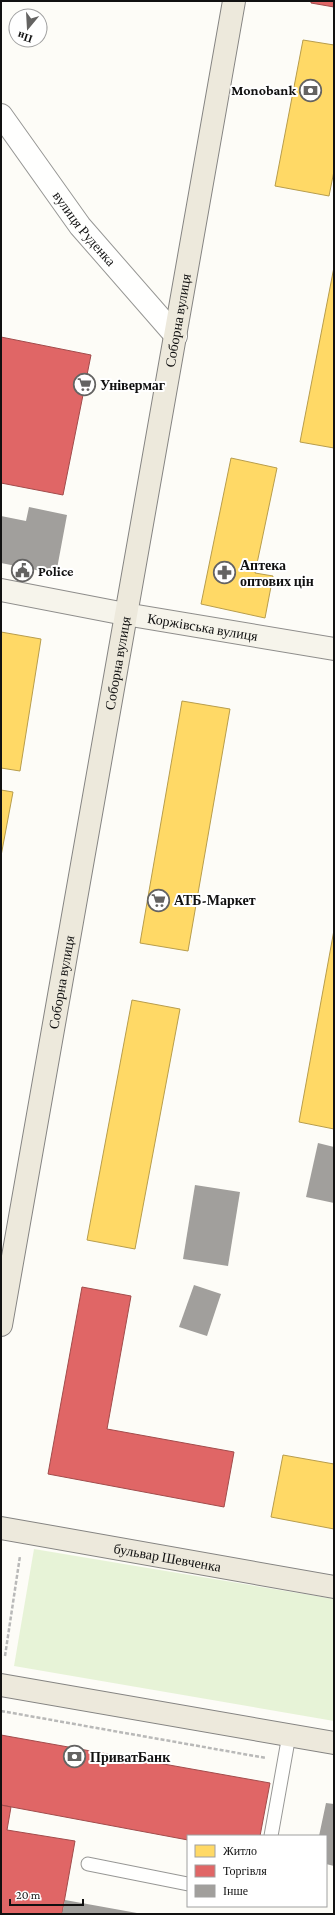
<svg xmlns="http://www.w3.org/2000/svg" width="335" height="1915" font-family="'Crimson Pro',serif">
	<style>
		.green { fill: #e7f3d7 }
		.homes { fill: #ffd966; stroke: #b89d4c }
		.shops { fill: #e06666; stroke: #a24c4c }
		.building { fill: #a19f9c }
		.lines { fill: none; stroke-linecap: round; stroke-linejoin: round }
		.lane-casing { stroke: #979795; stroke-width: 15 }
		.street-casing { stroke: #979795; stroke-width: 24 }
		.secondary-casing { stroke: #8e8d8b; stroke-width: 24 }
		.primary-casing { stroke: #858482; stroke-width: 24 }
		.path { stroke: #b9b9b8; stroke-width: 2.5; stroke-dasharray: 4 2; stroke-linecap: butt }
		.lane { stroke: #fffffe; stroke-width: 13 }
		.street { stroke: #fffffe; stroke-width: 22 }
		.secondary { stroke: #f6f4eb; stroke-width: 22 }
		.primary { stroke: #ede9dc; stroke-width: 22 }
		.labels { text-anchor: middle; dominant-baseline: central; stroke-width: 4; stroke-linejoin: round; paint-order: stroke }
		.poi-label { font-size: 14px; font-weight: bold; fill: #111; stroke: #fff; text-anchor: start }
		.street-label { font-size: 14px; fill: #111; stroke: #fff }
	</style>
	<rect width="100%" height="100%" fill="#fdfcf7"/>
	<polygon class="green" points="34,1549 334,1599 334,1721 14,1666"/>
	<g class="homes">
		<polygon points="303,40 334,45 334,171 329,196 275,186"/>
		<polygon points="334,267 334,448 300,442"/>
		<polygon points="231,458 277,468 255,573 273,576 265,618 201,604"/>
		<polygon points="1,632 41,639 20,771 1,768"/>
		<polygon points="182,701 230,709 188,951 140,943"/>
		<polygon points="1,790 13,792 1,856"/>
		<polygon points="334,930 334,1129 299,1122"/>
		<polygon points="132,1000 180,1009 135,1249 87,1240"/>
		<polygon points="283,1455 334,1464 334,1529 271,1517"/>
	</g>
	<g class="shops">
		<polygon points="311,1 334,1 334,7 311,3"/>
		<polygon points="1,337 91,355 63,495 1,483"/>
		<polygon points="82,1287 131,1296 107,1429 234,1452 224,1507 48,1474"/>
		<polygon points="1,1735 270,1783 260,1836 188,1836 188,1840 1,1805"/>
		<polygon points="1,1805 11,1807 7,1830 75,1841 62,1914 1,1914"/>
	</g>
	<g class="building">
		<polygon points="29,507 67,515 56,574 1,563 1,516 26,521"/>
		<polygon points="318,1143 334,1147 334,1203 306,1197"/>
		<polygon points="195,1185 240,1192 228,1266 183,1259"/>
		<polygon points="194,1285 221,1294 207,1336 179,1327"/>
		<polygon points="326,1803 334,1804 334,1866 326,1864 326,1836 319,1836"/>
		<polygon points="65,1900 137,1913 137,1914 62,1914"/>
	</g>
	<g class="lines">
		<defs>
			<g id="lane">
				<polyline points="271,1836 289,1735"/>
				<polyline points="88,1864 188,1884"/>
			</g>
			<g id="street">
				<path id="s1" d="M 1,115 L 80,226 L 176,336"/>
			</g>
			<g id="secondary">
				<path id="s2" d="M 1,590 L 125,614 L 334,649"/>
			</g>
			<g id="primary">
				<path id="s3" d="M 1,1325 L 234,1"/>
				<path id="s4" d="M 1,1528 L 334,1587"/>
				<polyline points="1,1685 334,1743"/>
			</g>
		</defs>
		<use href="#lane" class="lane-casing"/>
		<use href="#street" class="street-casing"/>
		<use href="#secondary" class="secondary-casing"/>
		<use href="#primary" class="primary-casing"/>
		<g class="path">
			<polyline points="5,1656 20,1556"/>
			<polyline points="1,1711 266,1758"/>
		</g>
		<use href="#lane" class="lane"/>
		<use href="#street" class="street"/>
		<use href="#secondary" class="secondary"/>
		<use href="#primary" class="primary"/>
	</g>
	<defs>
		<symbol id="bank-ring" viewBox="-11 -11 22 22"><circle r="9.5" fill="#fff" stroke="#646362" stroke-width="1.5"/><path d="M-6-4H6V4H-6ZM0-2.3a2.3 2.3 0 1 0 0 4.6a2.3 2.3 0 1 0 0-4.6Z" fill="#646362"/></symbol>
		<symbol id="supermarket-ring" viewBox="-11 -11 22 22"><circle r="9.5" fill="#fff" stroke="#646362" stroke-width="1.5"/><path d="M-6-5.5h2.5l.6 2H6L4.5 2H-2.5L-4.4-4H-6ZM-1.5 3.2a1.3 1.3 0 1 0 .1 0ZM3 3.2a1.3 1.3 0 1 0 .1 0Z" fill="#646362"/></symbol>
		<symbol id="civic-ring" viewBox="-11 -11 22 22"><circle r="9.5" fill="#fff" stroke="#646362" stroke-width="1.5"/><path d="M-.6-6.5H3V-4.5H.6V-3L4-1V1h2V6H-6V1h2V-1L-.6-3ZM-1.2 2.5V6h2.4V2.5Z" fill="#646362"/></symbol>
		<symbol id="pharmacy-ring" viewBox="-11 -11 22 22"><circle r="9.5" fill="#fff" stroke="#646362" stroke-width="1.5"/><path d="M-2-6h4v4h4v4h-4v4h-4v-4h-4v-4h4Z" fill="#646362"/></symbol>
	</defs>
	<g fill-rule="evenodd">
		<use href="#bank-ring" x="298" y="78" width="25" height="25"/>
		<use href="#supermarket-ring" x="72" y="372" width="25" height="25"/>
		<use href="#civic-ring" x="10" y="558" width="25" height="25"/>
		<use href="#pharmacy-ring" x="212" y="560" width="25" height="25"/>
		<use href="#supermarket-ring" x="146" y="888" width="25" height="25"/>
		<use href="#bank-ring" x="62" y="1744" width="25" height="25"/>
	</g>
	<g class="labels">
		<g class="poi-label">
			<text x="296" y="90" text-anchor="end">Monobank</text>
			<text x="100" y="385">Універмаг</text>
			<text x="240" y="565">Аптека<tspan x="240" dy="16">оптових цін</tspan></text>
			<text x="38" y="571">Police</text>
			<text x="174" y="900">АТБ-Маркет</text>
			<text x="90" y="1757">ПриватБанк</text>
		</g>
		<g class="street-label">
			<text stroke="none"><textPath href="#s1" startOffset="141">вулиця Руденка</textPath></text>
			<text stroke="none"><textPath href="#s3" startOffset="1020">Соборна вулиця</textPath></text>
			<text stroke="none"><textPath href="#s2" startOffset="205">Коржівська вулиця</textPath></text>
			<text stroke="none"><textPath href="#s3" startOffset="672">Соборна вулиця</textPath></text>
			<text stroke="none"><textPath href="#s3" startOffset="348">Соборна вулиця</textPath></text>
			<text stroke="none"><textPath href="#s4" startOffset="169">бульвар Шевченка</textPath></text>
		</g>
	</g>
	<rect width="335" height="1915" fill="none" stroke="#111111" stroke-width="4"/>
	<rect x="187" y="1835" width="140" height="72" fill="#ffffff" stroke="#a0a0a0"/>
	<rect x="195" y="1845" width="20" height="12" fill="#ffd966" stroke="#a0a0a0"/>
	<text x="223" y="1855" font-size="12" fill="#111111">Житло</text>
	<rect x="195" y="1865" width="20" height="12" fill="#e06666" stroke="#a0a0a0"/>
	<text x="223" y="1875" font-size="12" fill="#111111">Торгівля</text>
	<rect x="195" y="1885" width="20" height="12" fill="#a19f9c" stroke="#a0a0a0"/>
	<text x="223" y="1895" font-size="12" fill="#111111">Інше</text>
	<g transform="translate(28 28) rotate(198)"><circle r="19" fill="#ffffff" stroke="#a0a0a0"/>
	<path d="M0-3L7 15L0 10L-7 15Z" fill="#646362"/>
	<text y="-6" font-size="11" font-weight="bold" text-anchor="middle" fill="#111111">Пн</text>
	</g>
	<path d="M10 1899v6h73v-6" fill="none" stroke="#111111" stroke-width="2"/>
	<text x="16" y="1899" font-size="12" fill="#111111" stroke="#ffffff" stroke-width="3" paint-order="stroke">20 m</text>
</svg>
